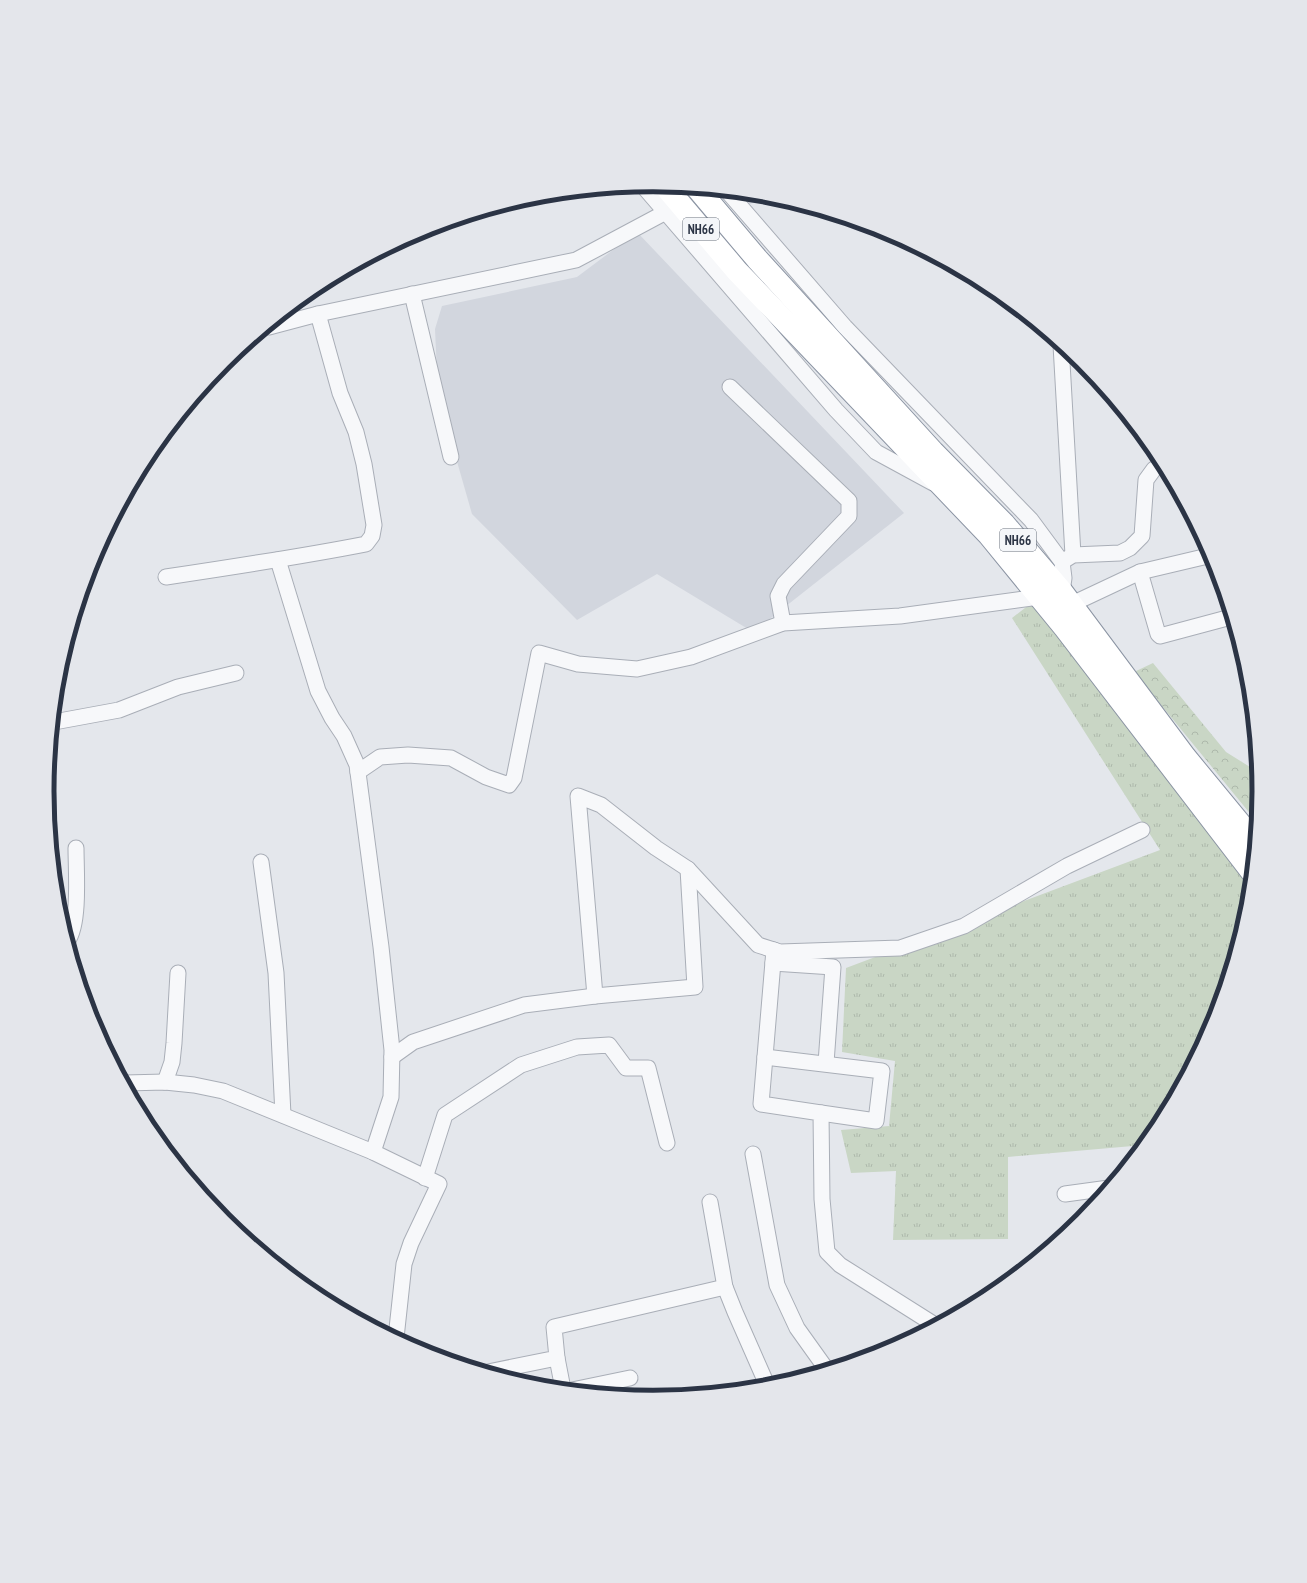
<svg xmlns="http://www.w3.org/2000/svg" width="1307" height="1583" font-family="'PT Sans Narrow',sans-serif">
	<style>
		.built { fill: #d2d6de }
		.grass { fill: url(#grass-tufts) }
		.forest { fill: url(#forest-crowns) }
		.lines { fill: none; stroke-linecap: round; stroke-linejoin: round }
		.minor-casing { stroke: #a9aeb7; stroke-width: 17 }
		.highway-casing { stroke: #8b94a3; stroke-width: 24 }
		.minor { stroke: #f7f8fa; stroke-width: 15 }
		.highway { stroke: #fff; stroke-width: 22 }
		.labels { text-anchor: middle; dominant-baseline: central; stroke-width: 3; stroke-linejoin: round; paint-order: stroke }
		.shield { fill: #f4f6f9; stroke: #676e7b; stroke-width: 1 }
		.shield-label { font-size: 13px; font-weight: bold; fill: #2b3445 }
		.rim { fill: none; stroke: #2b3445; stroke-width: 5 }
	</style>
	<defs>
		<pattern id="grass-tufts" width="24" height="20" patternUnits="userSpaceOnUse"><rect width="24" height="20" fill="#c9d6c5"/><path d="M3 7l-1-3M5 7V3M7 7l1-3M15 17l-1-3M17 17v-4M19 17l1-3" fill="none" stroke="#adb8ab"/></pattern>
		<pattern id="forest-crowns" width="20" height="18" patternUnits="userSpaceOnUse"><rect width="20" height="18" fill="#c9d6c5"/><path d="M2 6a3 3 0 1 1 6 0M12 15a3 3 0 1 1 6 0" fill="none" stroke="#adb8ab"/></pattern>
	</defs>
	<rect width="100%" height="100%" fill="#e4e7ec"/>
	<g class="built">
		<polygon points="733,193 772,197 743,206"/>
		<polygon points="637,232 904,513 753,632 657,574 577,620 472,514 438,395 435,329 442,306 577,277"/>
	</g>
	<polygon class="grass" points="1039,597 1252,872 1248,910 1214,1024 1158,1129 1144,1145 1008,1157 1008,1239 893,1240 896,1171 851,1173 841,1130 889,1126 895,1061 842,1052 846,968 1160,850 1012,618"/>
	<polygon class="forest" points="1153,663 1226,752 1258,772 1260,792 1257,822 1134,672"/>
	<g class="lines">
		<defs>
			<g id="minor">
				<polyline points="643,186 836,410 876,452 933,483"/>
				<polyline points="728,192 845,327 1031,520 1062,562 1064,578 1062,592"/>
				<polyline points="412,294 451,457"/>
				<polyline points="269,327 318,314 576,260 666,212"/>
				<polyline points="1061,345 1073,555"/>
				<polyline points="730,387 849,501 849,516 784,584 778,596 783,623"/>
				<polyline points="278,560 318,691 332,718 344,736 357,765 381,947 392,1050 391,1097 373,1152"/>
				<polyline points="1065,560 1073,555 1120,553 1130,548 1142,536 1146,480 1154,469 1163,465"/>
				<polyline points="1140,572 1158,634 1160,636 1231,617"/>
				<path d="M 166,577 C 233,567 300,557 366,544 L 372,536 L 374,525 L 364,464 L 356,432 L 340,393 L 318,314"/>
				<polyline points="1072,604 1140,572 1212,555"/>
				<polyline points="54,722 119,710 178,687 236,673"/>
				<polyline points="358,772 380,757 408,755 451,758 486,777 509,785 514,778 539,653 578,664 637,669 691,657 783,623 900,616 1039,597"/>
				<polyline points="261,862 276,973 283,1115"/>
				<path d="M 68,940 C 80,923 76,870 76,848"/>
				<polyline points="774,950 761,1104 821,1113 822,1199 827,1252 840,1265 935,1325"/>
				<polyline points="773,963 833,967 826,1063"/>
				<polyline points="595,996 578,796 601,805 656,848 688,869 758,945 780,952 900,948 964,926 1067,866 1142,830"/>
				<polyline points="392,1057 413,1042 524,1005 595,996 695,987 688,869"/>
				<polyline points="765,1057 882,1071 876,1121 821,1113"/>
				<polyline points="165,1082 172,1062 174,1043 178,973"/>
				<polyline points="125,1083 165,1082 194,1085 223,1091 373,1152 439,1184 411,1243 404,1264 396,1338"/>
				<polyline points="753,1154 777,1285 797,1328 827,1370"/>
				<polyline points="425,1178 445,1115 521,1065 577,1047 609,1045 626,1068 648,1068 667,1143"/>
				<polyline points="1065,1194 1109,1188"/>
				<polyline points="710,1202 725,1287 735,1312 768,1387"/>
				<polyline points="557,1358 563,1389"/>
				<polyline points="488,1372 557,1358 554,1327 725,1287"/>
				<polyline points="572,1390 630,1378"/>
			</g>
			<g id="highway">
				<polyline points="665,186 737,271 989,535 1065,628 1252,872"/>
				<polyline points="698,189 757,259 933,452 1004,524 1062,592 1185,757 1255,842"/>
			</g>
		</defs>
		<use href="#minor" class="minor-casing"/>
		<use href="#highway" class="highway-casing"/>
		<use href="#minor" class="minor"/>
		<use href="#highway" class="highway"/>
	</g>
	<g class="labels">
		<g class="shield">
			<rect x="683" y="218" width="36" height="22" rx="3"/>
			<rect x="1000" y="529" width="36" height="22" rx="3"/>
		</g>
		<g class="shield-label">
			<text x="701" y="229">NH66</text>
			<text x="1018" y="540">NH66</text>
		</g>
	</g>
	<path d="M0 0H1307V1583H0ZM54 791a599 599 0 1 1 1198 0a599 599 0 1 1-1198 0Z" fill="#e4e6eb" fill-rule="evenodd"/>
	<path class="rim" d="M54 791a599 599 0 1 1 1198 0a599 599 0 1 1-1198 0Z"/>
</svg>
